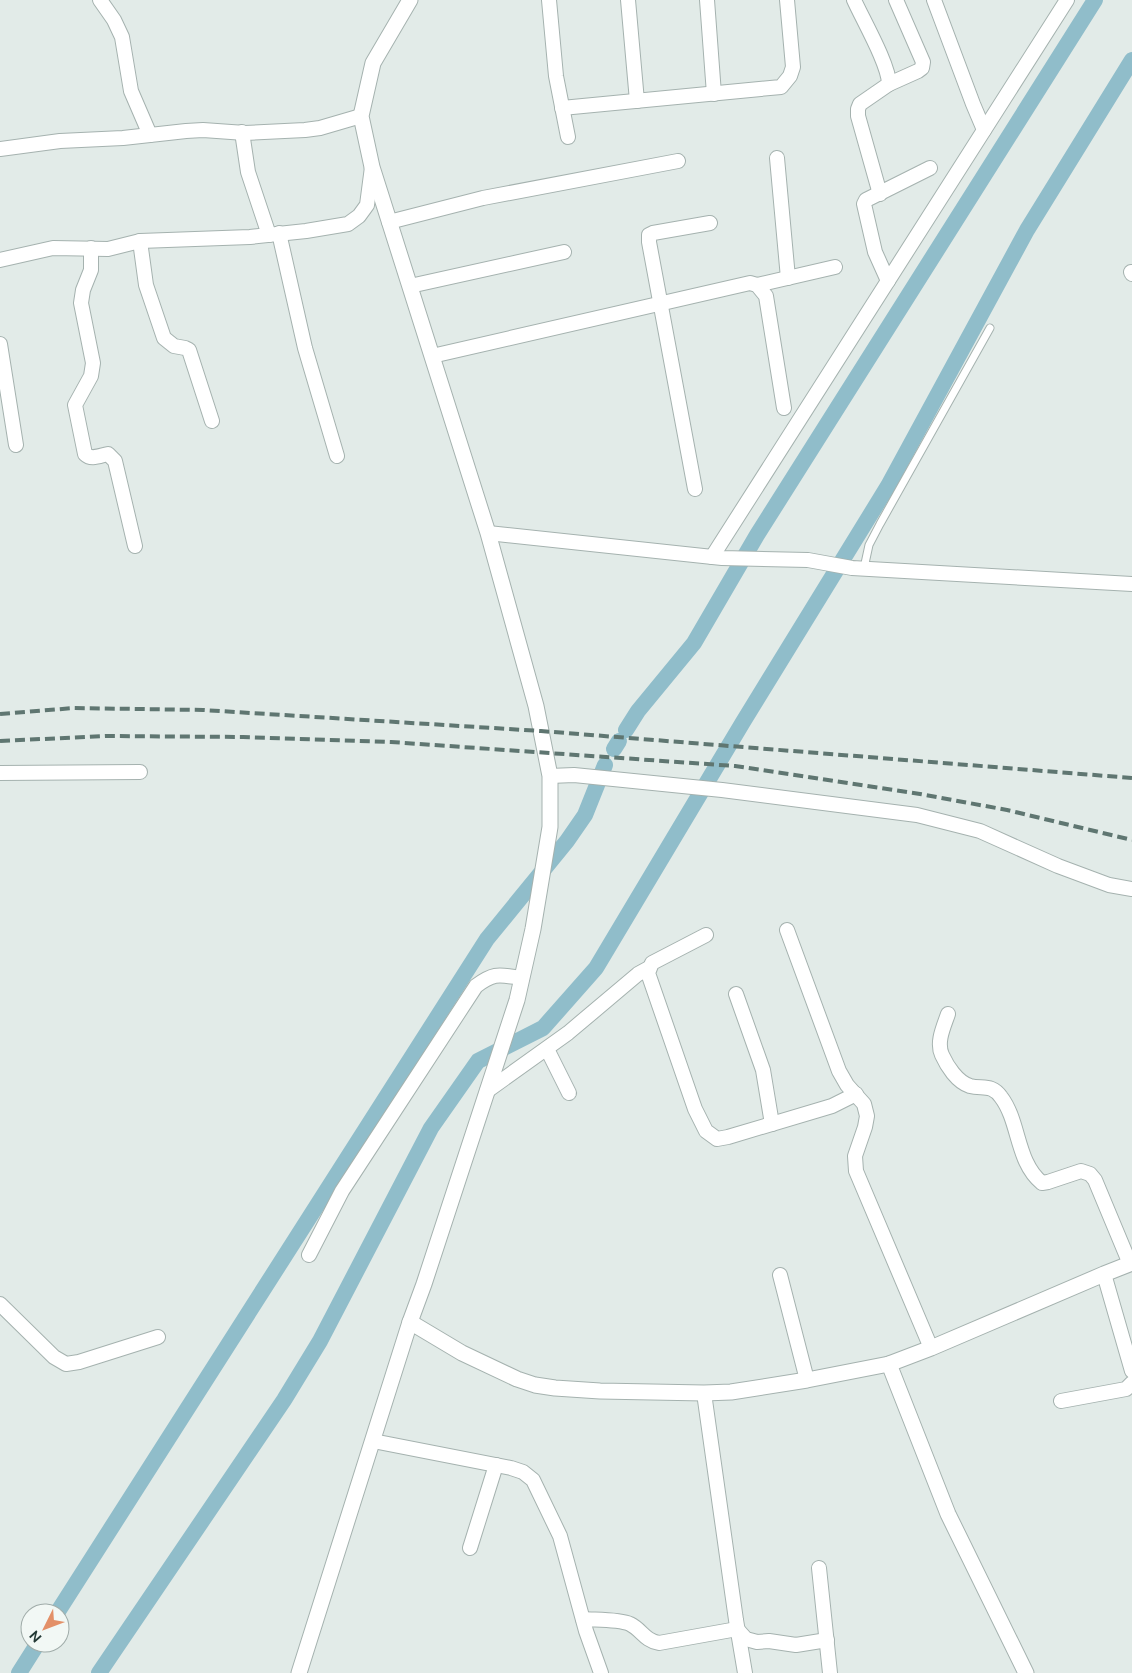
<svg xmlns="http://www.w3.org/2000/svg" width="1132" height="1673" font-family="Ubuntu,sans-serif">
	<style>
		.lines { fill: none; stroke-linecap: round; stroke-linejoin: round }
		.canal { stroke: #90bdca; stroke-width: 16 }
		.service-casing { stroke: #a5b2af; stroke-width: 9 }
		.minor-casing { stroke: #a5b2af; stroke-width: 16 }
		.tertiary-casing { stroke: #a5b2af; stroke-width: 17 }
		.service { stroke: #fff; stroke-width: 7 }
		.minor { stroke: #fff; stroke-width: 14 }
		.tertiary { stroke: #fff; stroke-width: 15 }
		.rail { stroke: #5f7671; stroke-width: 4; stroke-dasharray: 10 5; stroke-linecap: butt }
	</style>
	<rect width="100%" height="100%" fill="#e2ebe8"/>
	<g class="lines">
		<g class="canal">
			<polyline points="626,730 638,711 694,643 757,535 1095,0"/>
			<polyline points="614,749 619,741"/>
			<polyline points="57,1613 487,939 567,841 585,815 605,765"/>
			<polyline points="19,1673 38,1643"/>
			<polyline points="99,1673 284,1400 320,1341 431,1128 478,1061 543,1028 596,968 743,722 888,486 1027,230 1132,60"/>
		</g>
		<defs>
			<polyline id="service" points="864,568 869,545 880,524 990,328"/>
			<g id="minor">
				<polyline points="100,0 114,20 122,37 131,91 150,135"/>
				<polyline points="549,0 556,76 568,137"/>
				<polyline points="628,0 637,101"/>
				<polyline points="707,0 714,94"/>
				<path d="M 854,0 C 863,20 889,65 889,84 L 860,104 L 858,109 L 858,116 L 880,194"/>
				<polyline points="934,0 973,104 984,130"/>
				<polyline points="889,84 918,71 922,68 923,62 896,0"/>
				<polyline points="562,108 781,87 790,76 793,67 787,0"/>
				<polyline points="242,132 248,172 269,235"/>
				<polyline points="0,149 60,141 123,138 186,131 203,130 245,133 305,130 320,128 361,116"/>
				<polyline points="777,158 788,278"/>
				<polyline points="389,222 483,198 678,161"/>
				<polyline points="279,233 305,348 337,456"/>
				<polyline points="140,241 146,285 164,338 174,346 185,348 189,350 212,421"/>
				<path d="M 91,248 L 91,270 L 83,290 L 81,303 L 93,363 L 91,376 L 75,405 L 85,454 C 91,460 99,456 108,454 L 115,461 L 135,546"/>
				<polyline points="0,260 53,248 108,249 140,241 250,237 306,231 348,224 359,216 367,205 372,167"/>
				<polyline points="1131,272 1132,274"/>
				<polyline points="888,281 875,252 864,204 866,200 930,168"/>
				<polyline points="757,285 835,267"/>
				<polyline points="410,286 564,252"/>
				<polyline points="0,344 16,445"/>
				<polyline points="432,356 750,283 757,285 766,296 784,408"/>
				<polyline points="695,489 649,242 649,235 653,233 710,223"/>
				<polyline points="488,533 722,558 808,560 852,568 1132,584"/>
				<polyline points="712,557 1067,0"/>
				<polyline points="0,773 140,772"/>
				<polyline points="550,776 574,775 722,790 917,815 980,831 1058,866 1109,885 1132,889"/>
				<polyline points="787,930 839,1071 847,1085 864,1104 867,1116 865,1127 855,1156 856,1171 931,1348"/>
				<polyline points="706,935 652,963 648,973 695,1109 706,1131 717,1139 728,1137 832,1106 856,1094"/>
				<polyline points="736,994 763,1070 772,1124"/>
				<path d="M 948,1014 C 944,1026 936,1042 942,1055 C 947,1066 957,1082 970,1086 C 983,1089 992,1084 1001,1097 C 1020,1122 1016,1162 1042,1183 L 1048,1182 L 1081,1171 L 1090,1174 L 1095,1180 L 1130,1264"/>
				<polyline points="547,1049 569,1093"/>
				<polyline points="487,1091 568,1033 638,974 649,968"/>
				<path d="M 309,1255 L 342,1191 L 476,986 C 495,972 499,975 522,978"/>
				<polyline points="1104,1274 1132,1371"/>
				<polyline points="780,1275 807,1380"/>
				<polyline points="0,1304 54,1357 66,1364 79,1362 158,1337"/>
				<polyline points="704,1393 736,1620 745,1673"/>
				<polyline points="1061,1401 1126,1389 1132,1383"/>
				<polyline points="373,1441 511,1468 523,1472 533,1480 560,1536 586,1631 601,1673"/>
				<polyline points="470,1548 496,1465"/>
				<polyline points="819,1568 830,1673"/>
				<path d="M 583,1619 C 596,1620 619,1619 630,1624 C 642,1630 644,1640 659,1643 L 737,1629 L 746,1639 L 757,1642 L 769,1641 L 796,1645 L 827,1640"/>
			</g>
			<g id="tertiary">
				<polyline points="410,1322 462,1353 517,1379 535,1385 555,1388 600,1391 704,1393 731,1392 807,1380 889,1364 931,1348 1104,1274 1132,1263"/>
				<polyline points="889,1364 948,1514 1026,1673"/>
				<polyline points="299,1673 410,1322 424,1284 517,1000 533,929 550,827 550,776 536,706 488,533 372,167 361,116 373,63 410,0"/>
			</g>
		</defs>
		<use href="#service" class="service-casing"/>
		<use href="#minor" class="minor-casing"/>
		<use href="#tertiary" class="tertiary-casing"/>
		<use href="#service" class="service"/>
		<use href="#minor" class="minor"/>
		<use href="#tertiary" class="tertiary"/>
		<g class="rail">
			<polyline points="0,714 74,708 203,710 541,731 1132,778"/>
			<polyline points="0,741 106,736 243,737 391,742 735,766 920,794 1007,810 1132,840"/>
		</g>
	</g>
	<g transform="translate(45 1628) rotate(228)"><circle r="24" fill="#f2f8f5" stroke="#a0aca9"/>
	<path d="M0-4L9 19L0 12L-9 19Z" fill="#e39068"/>
	<text y="-8" font-size="14" font-weight="bold" text-anchor="middle" fill="#243a36">N</text>
	</g>
</svg>
